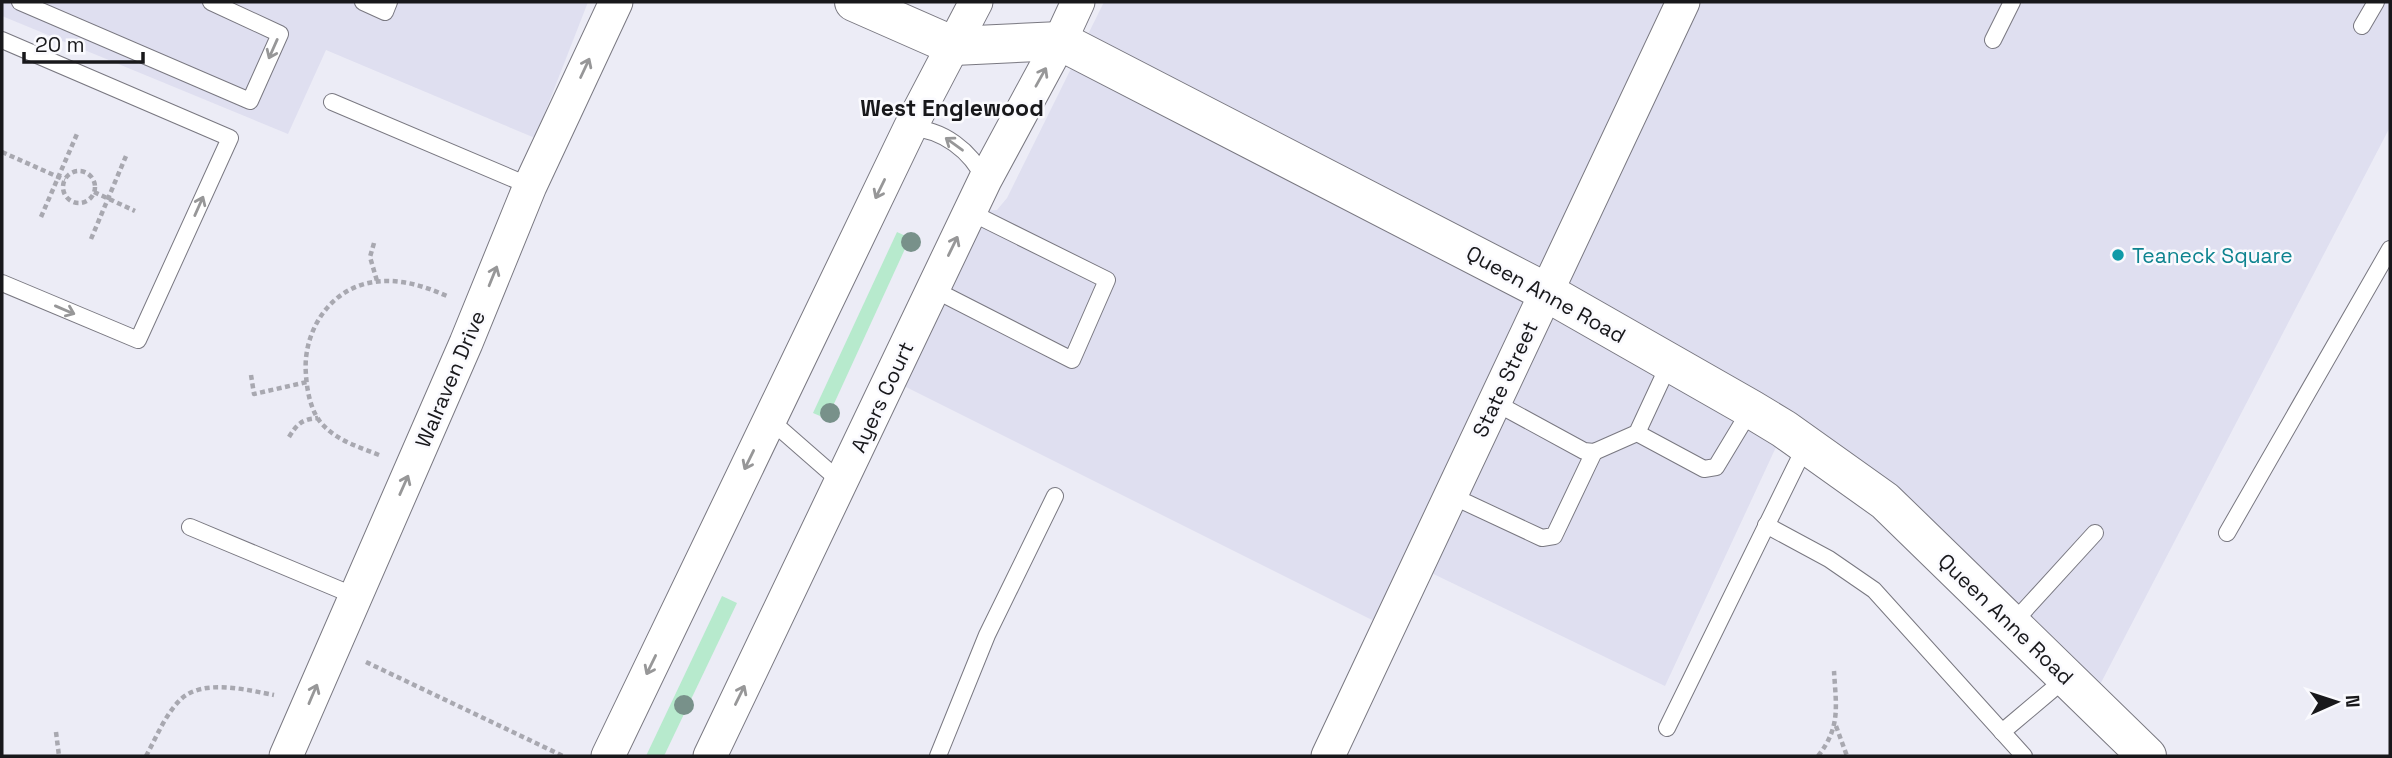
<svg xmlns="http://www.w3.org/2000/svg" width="2392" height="758" font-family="'Space Grotesk',sans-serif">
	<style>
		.built { fill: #dfdff0 }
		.green { fill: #b7eacd }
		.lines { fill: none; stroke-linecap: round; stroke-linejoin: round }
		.service-casing { stroke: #797881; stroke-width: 18 }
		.minor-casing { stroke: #797881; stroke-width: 35 }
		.tertiary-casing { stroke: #797881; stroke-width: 40 }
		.path { stroke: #a8a8b0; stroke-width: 4.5; stroke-dasharray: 5 3.5; stroke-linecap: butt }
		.service { stroke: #fff; stroke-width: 16 }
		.minor { stroke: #fff; stroke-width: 33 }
		.tertiary { stroke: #fff; stroke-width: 38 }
		.tree { fill: #78918a }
		.oneway { stroke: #979798 }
		.culture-dot { fill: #0f9aa8; stroke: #fafafe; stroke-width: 2.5 }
		.labels { text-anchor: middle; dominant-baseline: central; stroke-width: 5; stroke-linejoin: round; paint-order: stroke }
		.culture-label { font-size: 21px; fill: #0d838f; stroke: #fafafe; text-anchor: start }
		.street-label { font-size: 21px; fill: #18181b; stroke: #fafafe }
		.neighbourhood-label { font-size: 23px; font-weight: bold; fill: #18181b; stroke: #fafafe }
	</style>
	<rect width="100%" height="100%" fill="#ececf6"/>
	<g class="built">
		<polygon points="2,2 588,2 535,138 326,50 288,134 2,16"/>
		<polygon points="1104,2 2390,2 2390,127 2091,702 1784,430 1665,686 1417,566 1388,628 890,379 970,212 997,210 1007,198"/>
	</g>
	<g class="green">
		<polygon points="897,232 910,238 827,419 813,413"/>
		<polygon points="722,596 737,603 664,756 646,756"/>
	</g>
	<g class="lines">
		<defs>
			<g id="service">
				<polyline points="20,2 250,101 280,34 211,2"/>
				<polyline points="363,2 385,12 389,2"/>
				<polyline points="2362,26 2376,2"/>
				<polyline points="2,40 230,138 138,340 2,283"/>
				<polyline points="1993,40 2012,2"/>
				<polyline points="332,102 530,186"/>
				<path d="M 910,128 C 943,129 971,151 985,180"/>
				<polyline points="933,289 1072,360 1107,280 970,212"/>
				<polyline points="1494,402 1584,451 1594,452 1637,433 1670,362"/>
				<polyline points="769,419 841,482"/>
				<polyline points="1637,433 1704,469 1716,467 1751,409"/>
				<polyline points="1450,495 1542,538 1554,536 1594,452"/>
				<polyline points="1766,525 1829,559 1874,590 2024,756"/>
				<polyline points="190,527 355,596"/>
				<polyline points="2227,533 2390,249"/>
				<polyline points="2011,625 2095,533"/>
				<polyline points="1667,728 1806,445"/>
				<polyline points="2002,732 2066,678"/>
				<polyline points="938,756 987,635 1055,496"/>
			</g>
			<g id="minor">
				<polyline points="286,756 466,343 530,186 616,2"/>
				<polyline points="608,756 910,128 976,2"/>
				<polyline points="710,756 985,180 1060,41 1078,2"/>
				<polyline points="1328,756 1683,2"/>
			</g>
			<polyline id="tertiary" points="854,2 954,46 1060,41 1546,292 1751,409 1784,429 1885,501 2147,756"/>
		</defs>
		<use href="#service" class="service-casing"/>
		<use href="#minor" class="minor-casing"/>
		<use href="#tertiary" class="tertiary-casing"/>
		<g class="path">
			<polyline points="2,152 65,180"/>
			<circle cx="79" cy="187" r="16"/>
			<polyline points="94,192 135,211"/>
			<polyline points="41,217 77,134"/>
			<polyline points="91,239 126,156"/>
			<polyline points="374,243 370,257 377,281"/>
			<polyline points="251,375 254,394 307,382"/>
			<path d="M 289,437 C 297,424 302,419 318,418"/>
			<path d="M 379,455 C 359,447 338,441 323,425 C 311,413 307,391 306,375 C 302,333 329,288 374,282 C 399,278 424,286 447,296"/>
			<polyline points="366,662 563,756"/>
			<polyline points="1836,726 1847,756"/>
			<polyline points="56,732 59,756"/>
			<path d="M 146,756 C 156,738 165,715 180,700 C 202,678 247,690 274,695"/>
			<path d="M 1818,756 C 1841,727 1836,706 1834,671"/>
		</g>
		<use href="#service" class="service"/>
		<use href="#minor" class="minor"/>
		<use href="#tertiary" class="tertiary"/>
	</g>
	<g class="tree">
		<circle cx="911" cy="242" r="10"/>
		<circle cx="830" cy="413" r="10"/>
		<circle cx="684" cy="705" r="10"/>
	</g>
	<defs><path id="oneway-shaft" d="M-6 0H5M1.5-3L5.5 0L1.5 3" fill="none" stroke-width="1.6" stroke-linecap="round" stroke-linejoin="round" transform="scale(1.75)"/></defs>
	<g class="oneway">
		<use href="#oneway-shaft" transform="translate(273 49) rotate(114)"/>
		<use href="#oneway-shaft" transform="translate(585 68) rotate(-65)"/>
		<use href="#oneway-shaft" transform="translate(1041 77) rotate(-61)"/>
		<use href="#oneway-shaft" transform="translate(954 144) rotate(-144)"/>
		<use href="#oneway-shaft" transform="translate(880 189) rotate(116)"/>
		<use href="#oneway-shaft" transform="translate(199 206) rotate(-66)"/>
		<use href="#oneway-shaft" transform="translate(953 246) rotate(-64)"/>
		<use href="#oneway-shaft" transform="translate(493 276) rotate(-68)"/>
		<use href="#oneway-shaft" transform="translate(65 310) rotate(23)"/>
		<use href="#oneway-shaft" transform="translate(749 460) rotate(116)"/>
		<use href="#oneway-shaft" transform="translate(404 485) rotate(-66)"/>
		<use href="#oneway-shaft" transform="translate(651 665) rotate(116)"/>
		<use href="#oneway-shaft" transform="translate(313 694) rotate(-67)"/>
		<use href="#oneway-shaft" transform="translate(740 695) rotate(-64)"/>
	</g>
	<circle class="culture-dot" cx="2118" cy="255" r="7"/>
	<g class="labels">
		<g class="culture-label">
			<text x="2132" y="255">Teaneck Square</text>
		</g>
		<g class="street-label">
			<text transform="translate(1546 294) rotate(29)">Queen Anne Road</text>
			<text transform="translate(450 379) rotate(-67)">Walraven Drive</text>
			<text transform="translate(1505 379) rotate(-65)">State Street</text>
			<text transform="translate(882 397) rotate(-65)">Ayers Court</text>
			<text transform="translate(2006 619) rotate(44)">Queen Anne Road</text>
		</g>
		<g class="neighbourhood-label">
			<text x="952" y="108">West Englewood</text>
		</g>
	</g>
	<rect width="2392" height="758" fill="none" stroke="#18181b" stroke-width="7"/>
	<g transform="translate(2336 702) rotate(87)" stroke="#fafafe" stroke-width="5" paint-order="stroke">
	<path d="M0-5L12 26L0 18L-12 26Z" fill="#18181b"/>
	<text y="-10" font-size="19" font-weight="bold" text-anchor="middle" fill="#18181b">N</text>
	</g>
	<path d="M24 52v10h119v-10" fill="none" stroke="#18181b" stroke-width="3.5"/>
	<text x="35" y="52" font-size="21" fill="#18181b" stroke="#fafafe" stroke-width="5" paint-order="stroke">20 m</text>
</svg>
